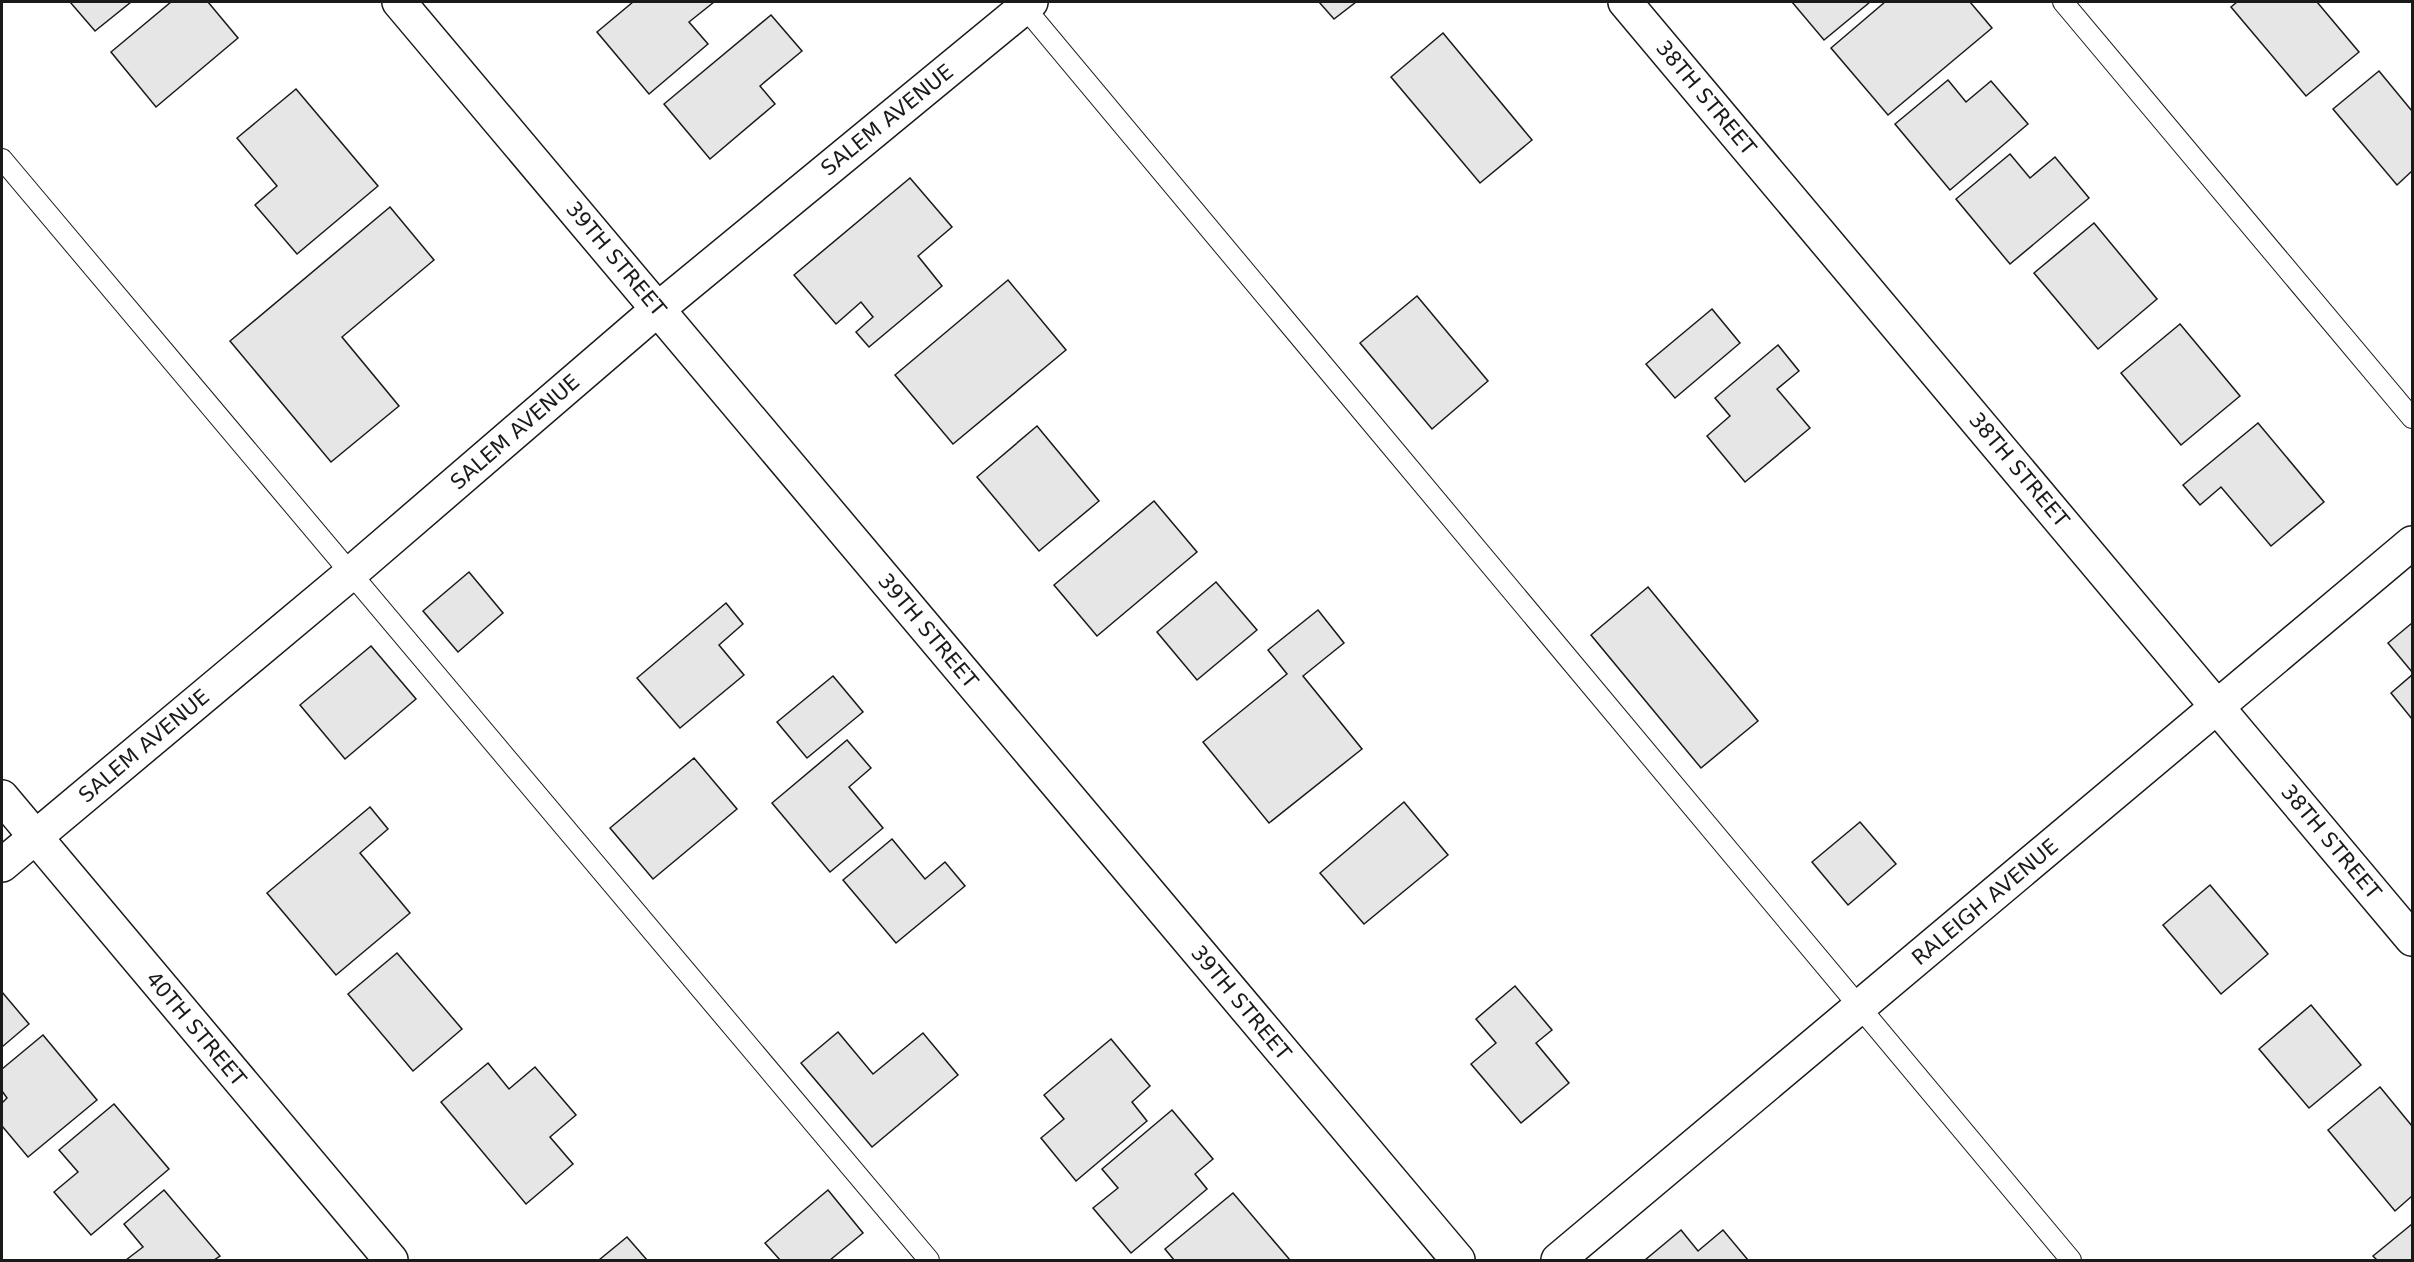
<svg xmlns="http://www.w3.org/2000/svg" width="2414" height="1262" font-family="'DejaVu Sans',sans-serif">
	<style>
		.building { fill: #e6e6e6; stroke: #1a1a1a; stroke-width: 1.5 }
		.lines { fill: none; stroke-linecap: round; stroke-linejoin: round }
		.service-casing { stroke: #1a1a1a; stroke-width: 22 }
		.minor-casing { stroke: #1a1a1a; stroke-width: 36 }
		.service { stroke: #fff; stroke-width: 20 }
		.minor { stroke: #fff; stroke-width: 33 }
		.labels { text-anchor: middle; dominant-baseline: central; stroke-width: 4.5; stroke-linejoin: round; paint-order: stroke }
		.street-label { font-size: 21px; fill: #1a1a1a; stroke: #fff }
	</style>
	<rect width="100%" height="100%" fill="#fff"/>
	<g class="building">
		<polygon points="70,2 131,2 95,31"/>
		<polygon points="171,2 208,2 238,38 156,107 111,52"/>
		<polygon points="633,2 714,2 689,22 708,44 649,94 597,32"/>
		<polygon points="1319,2 1356,2 1334,19"/>
		<polygon points="1792,2 1870,2 1824,40"/>
		<polygon points="1885,2 1970,2 1992,28 1888,115 1831,48"/>
		<polygon points="2237,2 2317,2 2359,52 2306,96 2231,7"/>
		<polygon points="771,15 802,51 760,86 775,104 710,159 664,104"/>
		<polygon points="1443,33 1532,140 1480,183 1391,77"/>
		<polygon points="2379,71 2412,111 2412,171 2397,185 2333,109"/>
		<polygon points="1948,80 1966,102 1991,81 2028,124 1950,190 1895,124"/>
		<polygon points="296,89 378,186 297,254 255,205 277,186 237,138"/>
		<polygon points="2010,154 2030,178 2055,157 2089,198 2010,264 1956,199"/>
		<polygon points="910,178 952,227 918,256 942,286 869,347 856,332 873,317 861,302 836,324 794,275"/>
		<polygon points="390,207 434,260 342,337 399,406 331,462 230,341"/>
		<polygon points="2094,223 2157,299 2098,349 2034,273"/>
		<polygon points="1008,280 1066,350 953,444 895,375"/>
		<polygon points="1417,296 1488,381 1432,429 1360,343"/>
		<polygon points="1712,309 1740,343 1675,398 1646,364"/>
		<polygon points="2180,324 2240,396 2181,445 2121,373"/>
		<polygon points="1778,345 1799,371 1777,389 1810,428 1745,482 1707,436 1730,416 1715,398"/>
		<polygon points="2258,423 2324,502 2271,546 2221,487 2200,505 2183,485"/>
		<polygon points="1037,426 1099,501 1039,551 977,477"/>
		<polygon points="1154,501 1197,552 1097,636 1054,585"/>
		<polygon points="469,572 503,613 458,652 423,611"/>
		<polygon points="1216,582 1257,630 1197,680 1157,632"/>
		<polygon points="1648,587 1758,721 1701,768 1591,635"/>
		<polygon points="726,603 743,624 719,645 744,675 680,728 637,678"/>
		<polygon points="1318,610 1344,643 1303,676 1362,749 1269,823 1203,742 1287,674 1268,650"/>
		<polygon points="2412,623 2412,672 2388,643"/>
		<polygon points="371,646 416,699 345,759 300,705"/>
		<polygon points="2412,675 2412,719 2391,693"/>
		<polygon points="833,676 863,712 807,758 777,722"/>
		<polygon points="847,740 871,768 849,787 883,828 830,872 772,803"/>
		<polygon points="694,758 737,809 653,879 610,828"/>
		<polygon points="1404,802 1448,855 1364,924 1320,873"/>
		<polygon points="370,807 388,829 360,853 410,913 336,975 267,893"/>
		<polygon points="1860,822 1896,864 1848,905 1812,862"/>
		<polygon points="892,839 925,879 945,862 965,886 896,943 843,880"/>
		<polygon points="2210,885 2268,954 2221,994 2163,925"/>
		<polygon points="397,953 462,1029 413,1071 348,994"/>
		<polygon points="1515,986 1552,1030 1536,1043 1569,1083 1521,1123 1471,1064 1496,1043 1476,1019"/>
		<polygon points="2,992 29,1024 2,1047"/>
		<polygon points="2311,1005 2361,1065 2309,1108 2259,1049"/>
		<polygon points="838,1032 873,1074 923,1033 958,1075 872,1147 801,1063"/>
		<polygon points="43,1035 97,1100 28,1157 2,1126 2,1103 7,1098 2,1091 2,1069"/>
		<polygon points="1111,1039 1150,1086 1132,1102 1147,1121 1076,1181 1041,1138 1064,1119 1044,1095"/>
		<polygon points="488,1063 509,1089 535,1067 576,1115 550,1137 573,1164 526,1204 441,1102"/>
		<polygon points="2380,1087 2412,1126 2412,1196 2395,1211 2328,1130"/>
		<polygon points="114,1104 169,1169 91,1235 54,1192 78,1172 59,1150"/>
		<polygon points="1172,1110 1213,1159 1195,1174 1207,1189 1131,1253 1093,1208 1118,1188 1102,1169"/>
		<polygon points="164,1190 220,1256 214,1260 126,1260 143,1247 124,1224"/>
		<polygon points="828,1190 863,1233 830,1260 780,1260 765,1243"/>
		<polygon points="1233,1193 1290,1260 1174,1260 1165,1249"/>
		<polygon points="2412,1224 2412,1260 2377,1260 2373,1256"/>
		<polygon points="1681,1230 1698,1251 1723,1230 1748,1260 1645,1260"/>
		<polygon points="627,1237 647,1260 599,1260"/>
	</g>
	<g class="lines">
		<defs>
			<g id="service">
				<polyline points="1020,2 2071,1260"/>
				<polyline points="2063,2 2412,418"/>
				<polyline points="2,159 929,1260"/>
			</g>
			<g id="minor">
				<polyline points="399,2 1458,1260"/>
				<polyline points="1625,2 2412,939"/>
				<polyline points="2,797 391,1260"/>
				<polyline points="2,865 350,574 658,309 1031,2"/>
				<polyline points="1558,1260 2412,543"/>
			</g>
		</defs>
		<use href="#service" class="service-casing"/>
		<use href="#minor" class="minor-casing"/>
		<use href="#service" class="service"/>
		<use href="#minor" class="minor"/>
	</g>
	<g class="labels">
		<g class="street-label">
			<text transform="translate(1706 98) rotate(50)">38TH STREET</text>
			<text transform="translate(887 120) rotate(-39)">SALEM AVENUE</text>
			<text transform="translate(616 259) rotate(50)">39TH STREET</text>
			<text transform="translate(515 432) rotate(-41)">SALEM AVENUE</text>
			<text transform="translate(2019 470) rotate(50)">38TH STREET</text>
			<text transform="translate(928 631) rotate(50)">39TH STREET</text>
			<text transform="translate(144 746) rotate(-40)">SALEM AVENUE</text>
			<text transform="translate(2331 842) rotate(50)">38TH STREET</text>
			<text transform="translate(1985 902) rotate(-40)">RALEIGH AVENUE</text>
			<text transform="translate(1241 1003) rotate(50)">39TH STREET</text>
			<text transform="translate(196 1029) rotate(50)">40TH STREET</text>
		</g>
	</g>
	<rect width="2414" height="1262" fill="none" stroke="#1a1a1a" stroke-width="6"/>
</svg>
